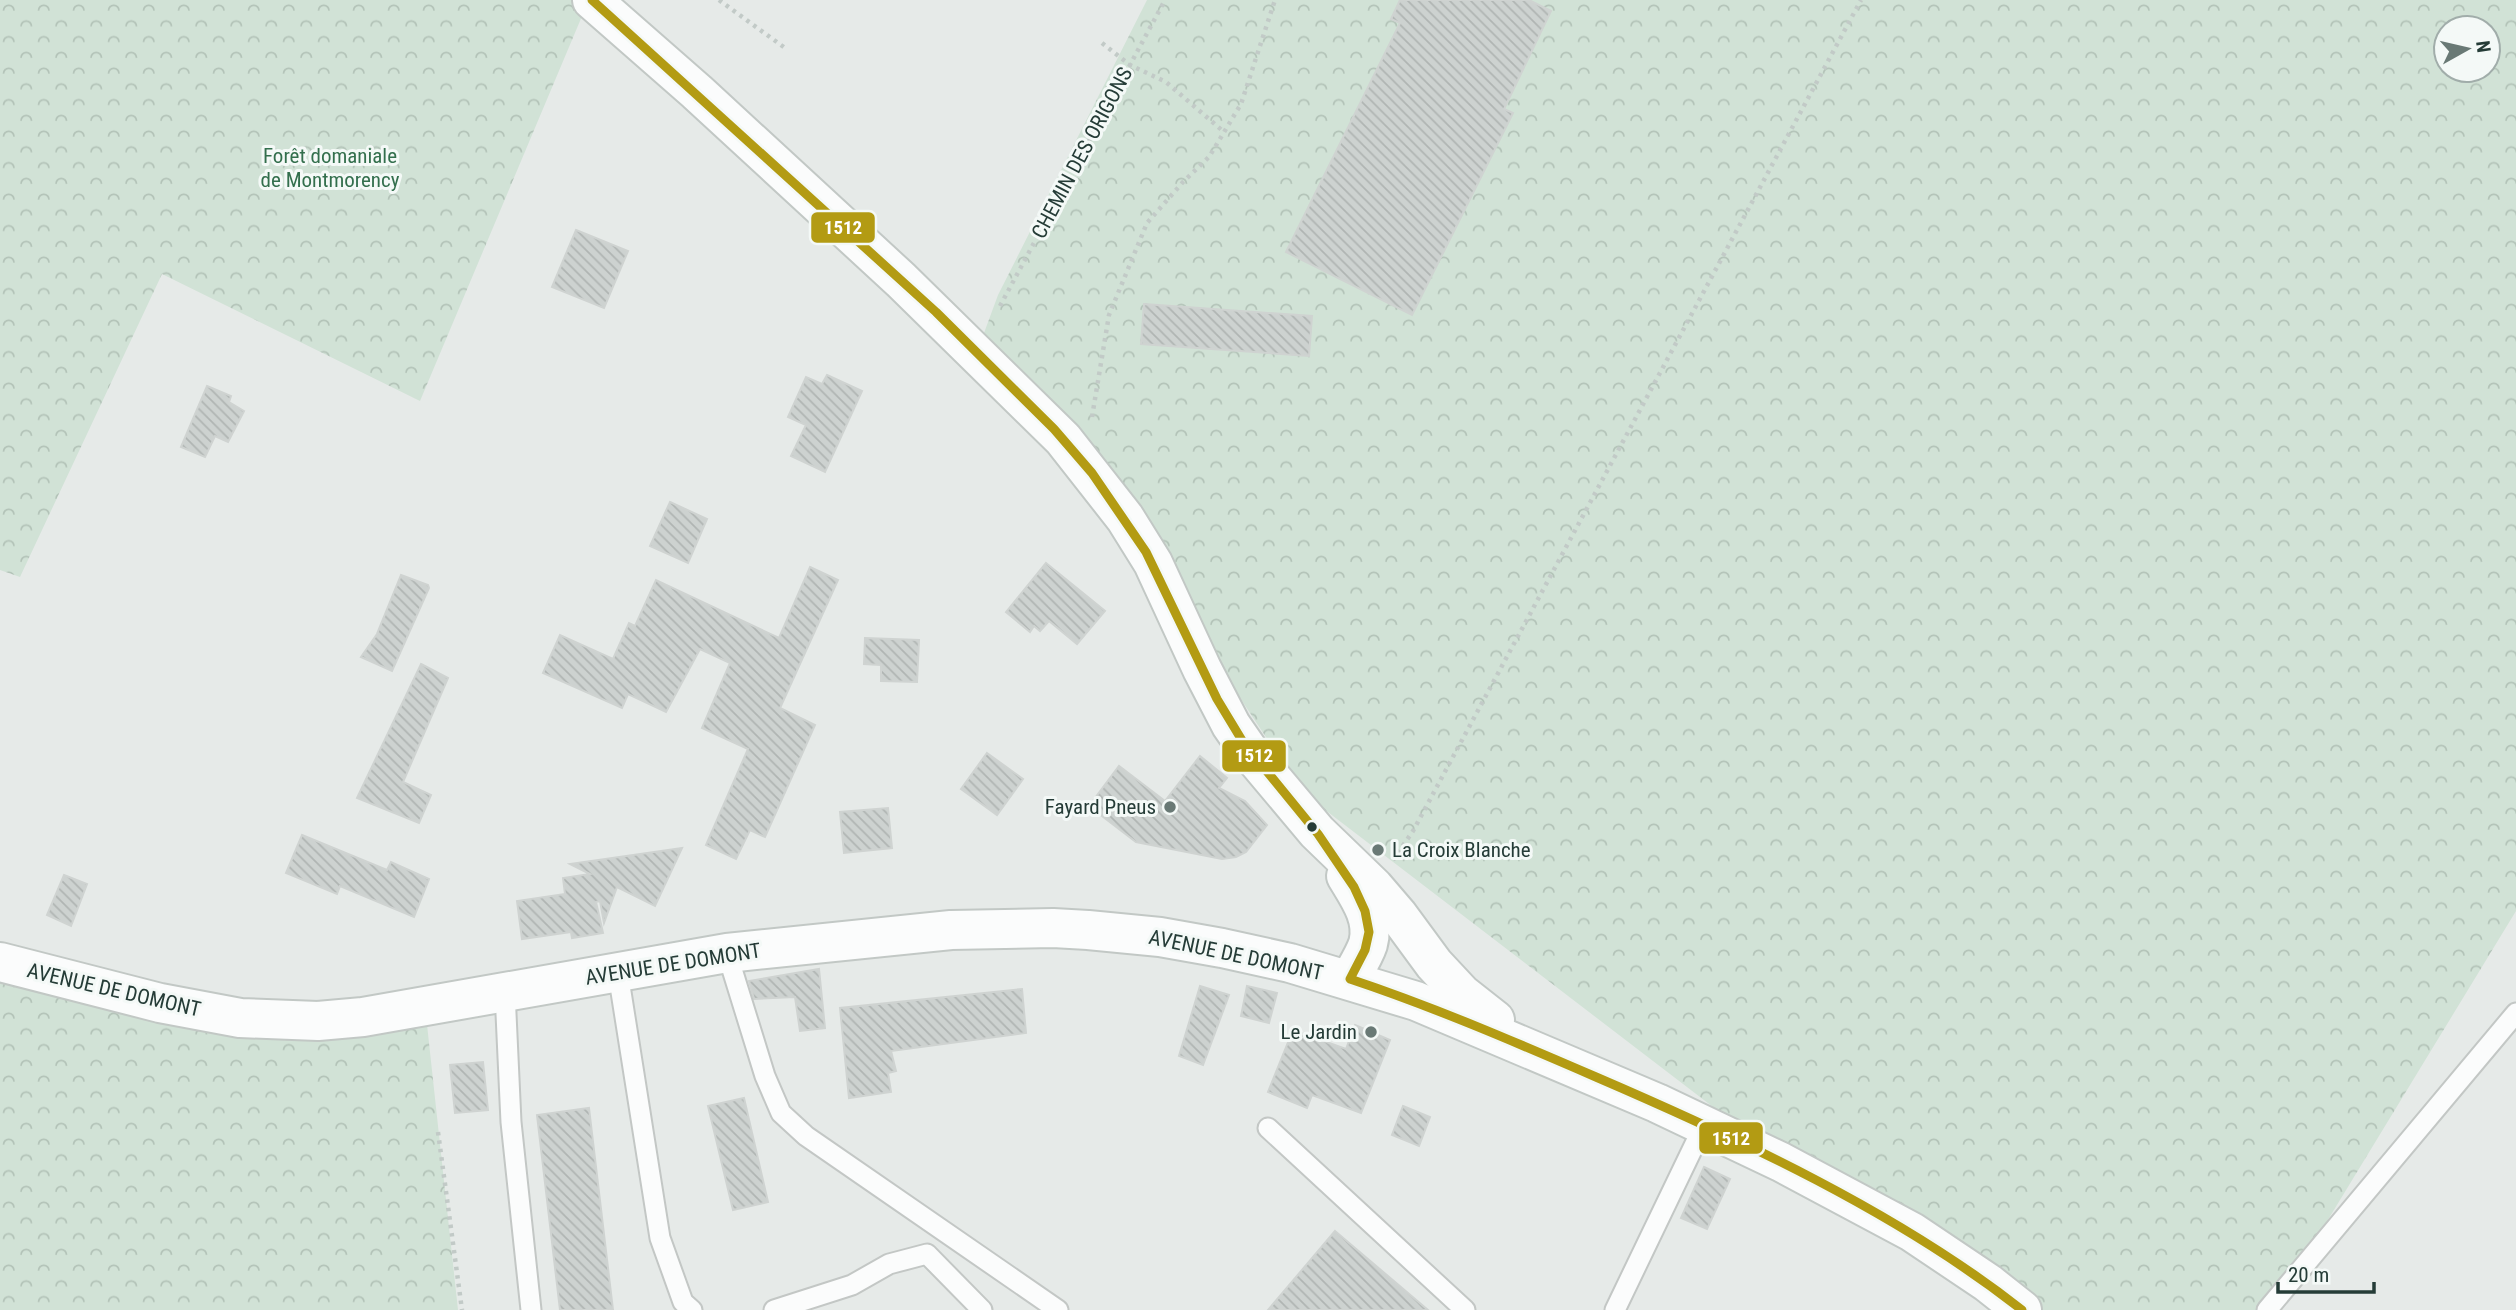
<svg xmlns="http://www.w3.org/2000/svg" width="2516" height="1310" font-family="'Roboto Condensed',sans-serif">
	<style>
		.forest { fill: url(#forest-crowns); fill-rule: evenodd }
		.building { fill: url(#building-back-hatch); stroke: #cfd3d1; stroke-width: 2 }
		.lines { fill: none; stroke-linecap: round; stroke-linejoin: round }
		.lane-casing { stroke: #c3c7c5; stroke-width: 23 }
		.secondary-casing { stroke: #c2c8c5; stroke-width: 42 }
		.path { stroke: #c2cac7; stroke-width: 4.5; stroke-dasharray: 3.5 5; stroke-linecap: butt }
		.lane { stroke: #fbfcfc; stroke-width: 19 }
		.secondary { stroke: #fbfcfc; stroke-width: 38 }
		.bus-1-casing { stroke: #f4f9f7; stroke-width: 14 }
		.bus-1 { stroke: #b39b13; stroke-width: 9 }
		.poi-dot { fill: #697975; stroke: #f4f9f7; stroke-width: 2.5 }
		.bus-dot { fill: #253c37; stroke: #f4f9f7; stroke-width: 2.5 }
		.labels { text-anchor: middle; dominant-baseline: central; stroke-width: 6; stroke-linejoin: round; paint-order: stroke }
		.street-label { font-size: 21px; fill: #253c37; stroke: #f4f9f7 }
		.park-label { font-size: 21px; fill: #336f4d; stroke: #f4f9f7 }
		.poi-label { font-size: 21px; fill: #253c37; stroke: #f4f9f7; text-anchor: end }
		.line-badge { stroke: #f4f9f7; stroke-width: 2.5 }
		.badge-label { font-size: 19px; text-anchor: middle; font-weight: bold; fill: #fff }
	</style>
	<defs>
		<pattern id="forest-crowns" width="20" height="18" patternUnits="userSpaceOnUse" patternTransform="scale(1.75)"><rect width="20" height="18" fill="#d1e2d6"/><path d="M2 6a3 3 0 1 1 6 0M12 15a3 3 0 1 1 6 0" fill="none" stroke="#b3c3b8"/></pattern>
		<pattern id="building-back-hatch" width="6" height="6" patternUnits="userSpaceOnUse" patternTransform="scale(1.75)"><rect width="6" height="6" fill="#cdd2d0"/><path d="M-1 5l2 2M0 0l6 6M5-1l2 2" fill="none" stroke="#b0b5b3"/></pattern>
	</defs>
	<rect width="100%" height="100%" fill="#e6eae8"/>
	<g class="forest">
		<polygon points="0,0 575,0 585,9 420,401 162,274 20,577 0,570"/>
		<path d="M 1147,0 L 2516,0 L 2516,911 L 2273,1310 L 2019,1310 L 1794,1169 L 1303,793 L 1090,471 L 977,352 L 998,295 ZM 2446,28 L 2488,28 L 2488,70 L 2446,70 Z"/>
		<polygon points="0,957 240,1018 425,1006 458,1310 0,1310"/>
	</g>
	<g class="building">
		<polygon points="1400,0 1529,0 1551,11 1504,109 1513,113 1412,315 1286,252 1400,23 1391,19"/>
		<polygon points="576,230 628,251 604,308 552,287"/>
		<polygon points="1144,304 1312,316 1309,356 1141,344"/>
		<polygon points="827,375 862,391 825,472 791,456 806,425 788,417 806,377 822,384"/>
		<polygon points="207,386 231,396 229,402 244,411 228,442 215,436 205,457 181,447"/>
		<polygon points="670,502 707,519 688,563 650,546"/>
		<polygon points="1046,563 1105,611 1077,644 1049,621 1040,631 1034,626 1030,632 1006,612"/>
		<polygon points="810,567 838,580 780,708 815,725 765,837 750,830 736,859 706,845 748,749 702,728 730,663 700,649 666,712 628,694 622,708 543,673 560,635 613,659 629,623 635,626 656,580 779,638"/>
		<polygon points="401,575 428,585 429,588 392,671 361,657 377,634"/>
		<polygon points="865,638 919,640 917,682 881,681 881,665 864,664"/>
		<polygon points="421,664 448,678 403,782 431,795 419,823 357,798"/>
		<polygon points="987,753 1023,779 997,815 961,789"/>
		<polygon points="1200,756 1227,778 1219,788 1245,801 1267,825 1246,852 1236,857 1222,859 1136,842 1089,806 1119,766 1165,801"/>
		<polygon points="888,808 892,848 844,853 840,812"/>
		<polygon points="302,835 387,870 391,862 429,879 414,917 340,886 337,894 286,873"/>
		<polygon points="682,848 655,906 617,887 604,923 600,901 596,902 603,933 572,938 571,932 522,939 517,901 565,894 563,878 590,874 570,864"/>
		<polygon points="64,875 87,884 71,926 47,915"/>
		<polygon points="819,969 825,1028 800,1031 795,997 754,999 749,981"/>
		<polygon points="1200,986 1229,995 1203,1065 1179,1056"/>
		<polygon points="1247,986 1277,993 1269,1023 1241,1016"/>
		<polygon points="1022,989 1026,1033 891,1051 896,1071 888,1073 891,1092 849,1098 840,1008"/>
		<polygon points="1355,1025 1390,1040 1361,1113 1312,1095 1307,1108 1268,1092 1293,1030 1346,1049"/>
		<polygon points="483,1062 488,1110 455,1113 450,1065"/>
		<polygon points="744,1098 768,1202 733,1210 708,1106"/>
		<polygon points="1403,1106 1430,1117 1419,1146 1392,1135"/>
		<polygon points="589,1108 613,1310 560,1310 537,1115"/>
		<polygon points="1704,1167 1730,1179 1707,1229 1681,1218"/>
		<polygon points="1335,1231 1428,1310 1268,1310"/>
	</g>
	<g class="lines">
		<defs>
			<g id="lane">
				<polyline points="727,953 765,1076 781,1113 806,1136 1058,1310"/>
				<polyline points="618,973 660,1238 683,1302 692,1310"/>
				<polyline points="505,992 511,1122 531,1310"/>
				<polyline points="1268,1128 1465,1310"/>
				<polyline points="774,1310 852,1285 889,1264 927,1254 982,1310"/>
				<polyline points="1615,1310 1704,1125"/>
				<polyline points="2267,1310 2516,1013"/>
			</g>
			<g id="secondary">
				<polyline points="592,0 697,92 901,280 1063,439 1125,518 1153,563 1202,669 1231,725 1249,751 1317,832 1374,887 1398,915 1434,964 1462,994 1495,1020"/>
				<path d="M 1346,876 C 1358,896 1375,919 1368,944 C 1364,956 1356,968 1350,979"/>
				<polyline points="0,962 160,1003 240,1018 318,1021 363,1017 727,953 951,930 1053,928 1088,930 1160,937 1222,948 1290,963 1416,1001 1657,1103 1781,1162 1912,1232 1988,1283 2022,1310"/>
			</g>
		</defs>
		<use href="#lane" class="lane-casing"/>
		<use href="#secondary" class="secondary-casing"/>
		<g class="path">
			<polyline points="719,0 785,48"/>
			<polyline points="1102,43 1130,65 1166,82 1224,132"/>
			<polyline points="1000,306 1165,0"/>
			<polyline points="1092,417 1109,315 1147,223 1183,182 1209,157 1241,104 1275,0"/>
			<polyline points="1393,860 1413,831 1861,0"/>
			<polyline points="438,1132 462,1310"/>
		</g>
		<use href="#lane" class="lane"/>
		<use href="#secondary" class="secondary"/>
		<defs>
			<path id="bus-1" d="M 592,0 L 936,312 L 1054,429 L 1092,473 L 1146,552 L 1217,699 L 1243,742 L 1318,834 L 1354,887 L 1365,911 L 1369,932 L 1365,950 L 1350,979 C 1434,1007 1515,1042 1596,1077 C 1740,1139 1899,1213 2022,1310"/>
		</defs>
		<use href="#bus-1" class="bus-1-casing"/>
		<use href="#bus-1" class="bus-1"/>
	</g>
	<g class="poi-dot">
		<circle cx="1170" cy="807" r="7"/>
		<circle cx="1378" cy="850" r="7"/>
		<circle cx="1371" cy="1032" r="7"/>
	</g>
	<circle class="bus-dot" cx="1312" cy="827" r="6"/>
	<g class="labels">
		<g class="street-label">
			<text transform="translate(1082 153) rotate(-62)">CHEMIN DES ORIGONS</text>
			<text transform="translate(1236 955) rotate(12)">AVENUE DE DOMONT</text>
			<text transform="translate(673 964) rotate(-9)">AVENUE DE DOMONT</text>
			<text transform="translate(114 990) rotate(13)">AVENUE DE DOMONT</text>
		</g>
		<g class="park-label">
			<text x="330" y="156">Forêt domaniale<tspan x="330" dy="24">de Montmorency</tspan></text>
		</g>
		<g class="poi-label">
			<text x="1156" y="807">Fayard Pneus</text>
			<text x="1392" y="850" text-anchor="start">La Croix Blanche</text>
			<text x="1357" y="1032">Le Jardin</text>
		</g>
	</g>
	<g class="line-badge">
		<rect x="810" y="211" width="66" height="33" rx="7" fill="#b39b13"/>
		<rect x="1221" y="739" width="66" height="34" rx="7" fill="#b39b13"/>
		<rect x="1698" y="1121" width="66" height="34" rx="7" fill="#b39b13"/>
	</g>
	<g class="badge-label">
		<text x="843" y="234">1512</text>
		<text x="1254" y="762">1512</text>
		<text x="1731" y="1145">1512</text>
	</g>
	<g transform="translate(2467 49) rotate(82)"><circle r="33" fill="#f4f9f7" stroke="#a1adaa" stroke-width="2"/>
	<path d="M0-5L12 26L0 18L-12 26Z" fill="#697975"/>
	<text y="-10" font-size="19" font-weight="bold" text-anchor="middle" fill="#253c37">N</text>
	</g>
	<path d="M2278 1282v10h96v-10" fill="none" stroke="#253c37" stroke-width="3.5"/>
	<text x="2288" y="1282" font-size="21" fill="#253c37" stroke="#f4f9f7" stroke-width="5" paint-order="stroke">20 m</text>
</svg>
